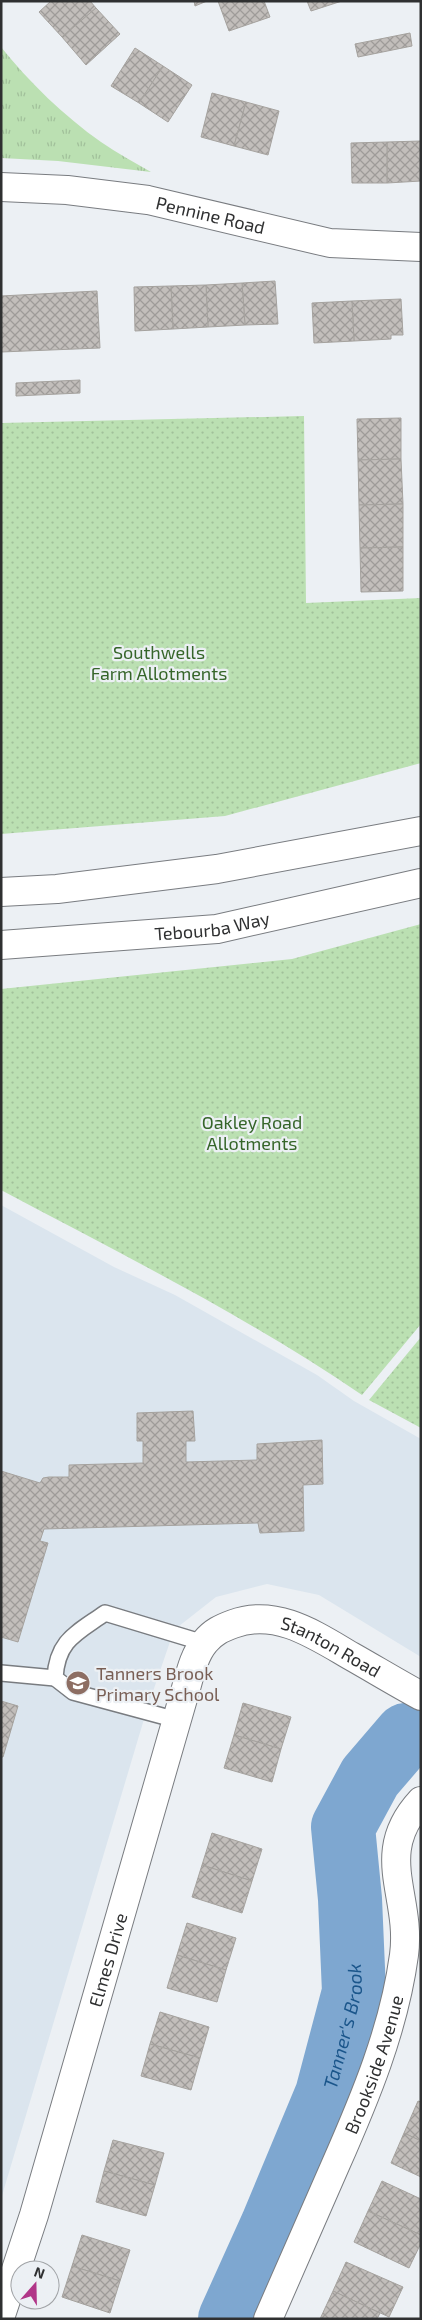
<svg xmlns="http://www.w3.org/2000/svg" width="422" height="2320" font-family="'Exo 2',sans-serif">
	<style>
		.built { fill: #dbe5ee }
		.grass { fill: url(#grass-tufts) }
		.park { fill: url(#park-dots) }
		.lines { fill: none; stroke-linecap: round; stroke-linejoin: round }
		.river { stroke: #7ea7d0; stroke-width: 64 }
		.building { fill: url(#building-cross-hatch); stroke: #a5a29e }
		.service-casing { stroke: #797c80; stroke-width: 18 }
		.minor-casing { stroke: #797c80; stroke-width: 30 }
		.primary-casing { stroke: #797c80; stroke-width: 30 }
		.service { stroke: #fff; stroke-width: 15 }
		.minor { stroke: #fff; stroke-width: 28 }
		.primary { stroke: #fff; stroke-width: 28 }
		.labels { text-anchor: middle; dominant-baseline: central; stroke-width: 4.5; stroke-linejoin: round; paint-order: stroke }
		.street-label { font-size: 18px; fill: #2f3031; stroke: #ecf0f4 }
		.park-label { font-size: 18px; fill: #356529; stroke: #ecf0f4 }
		.education-label { font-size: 18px; fill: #785e54; stroke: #ecf0f4; text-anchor: start }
		.water-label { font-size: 19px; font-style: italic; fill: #1b568b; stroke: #ecf0f4 }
	</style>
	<defs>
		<pattern id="grass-tufts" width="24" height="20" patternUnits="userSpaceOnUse" patternTransform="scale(1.25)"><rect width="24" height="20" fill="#bbe0b2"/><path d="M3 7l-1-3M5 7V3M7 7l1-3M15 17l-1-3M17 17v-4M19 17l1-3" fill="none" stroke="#a1c09a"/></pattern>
		<pattern id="park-dots" width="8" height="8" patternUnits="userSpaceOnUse" patternTransform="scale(1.25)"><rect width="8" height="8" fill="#bbe0b2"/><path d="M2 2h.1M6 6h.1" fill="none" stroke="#a1c09a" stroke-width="1.8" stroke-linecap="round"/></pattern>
		<pattern id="building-cross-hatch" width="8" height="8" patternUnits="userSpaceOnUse" patternTransform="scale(1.25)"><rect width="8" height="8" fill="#c2bebb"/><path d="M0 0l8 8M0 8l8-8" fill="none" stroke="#9e9b99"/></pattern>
	</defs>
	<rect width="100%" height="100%" fill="#ecf0f4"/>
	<polygon class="built" points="1,1205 114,1267 175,1295 317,1375 354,1401 421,1439 421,1657 319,1595 267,1584 216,1597 174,1630 147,1709 1,2199"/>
	<path class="grass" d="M 1,47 C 29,82 64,116 101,142 C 117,153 134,162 151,172 L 58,161 L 1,158 Z"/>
	<g class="park">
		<polygon points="304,416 306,603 421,598 421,763 225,816 1,834 1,423"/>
		<path d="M 421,924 L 421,1324 L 362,1395 C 248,1317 123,1255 1,1190 L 1,989 L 292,959 Z"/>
		<polygon points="421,1337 421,1428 369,1400"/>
	</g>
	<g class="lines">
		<path class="river" id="s1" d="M 230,2319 L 272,2226 L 327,2094 L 354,1992 L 350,1899 L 343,1827 L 370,1777 L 406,1735"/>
	</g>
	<g class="building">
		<polygon points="51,1 90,1 96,8 62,37 39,12"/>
		<polygon points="194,1 207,1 195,6"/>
		<polygon points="218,1 264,1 270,17 229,31"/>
		<polygon points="307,1 342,1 311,11"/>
		<polygon points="96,8 120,34 86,65 62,37"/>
		<polygon points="410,33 412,46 358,57 355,44"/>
		<polygon points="135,48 163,66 139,103 111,86"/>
		<polygon points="163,66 192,85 168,122 139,103"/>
		<polygon points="212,93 246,102 234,146 201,137"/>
		<polygon points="246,102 279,111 268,155 234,146"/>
		<polygon points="421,141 421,181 387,183 387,142"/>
		<polygon points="387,142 387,183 352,183 351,143"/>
		<polygon points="275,281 278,324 245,325 242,283"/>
		<polygon points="242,283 245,325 208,327 206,285"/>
		<polygon points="206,285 208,327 173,329 171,286"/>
		<polygon points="171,286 173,329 135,331 134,287"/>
		<polygon points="97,291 100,348 1,352 1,296"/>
		<polygon points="401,299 403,335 391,335 391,339 354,341 352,301"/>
		<polygon points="352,301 354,341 314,343 312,303"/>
		<polygon points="80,380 80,393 16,396 16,383"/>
		<polygon points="401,418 401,459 358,460 357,419"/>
		<polygon points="401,459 403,504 359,505 358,460"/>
		<polygon points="403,504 403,547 360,548 359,505"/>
		<polygon points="403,547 403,591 361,592 360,548"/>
		<polygon points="193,1411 195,1441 186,1441 186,1462 257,1460 257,1444 322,1440 323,1484 303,1485 304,1531 260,1533 258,1523 44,1529 40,1541 48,1543 18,1642 1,1637 1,1471 40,1483 43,1478 49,1477 69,1477 69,1465 143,1463 143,1441 137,1441 137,1413"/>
		<polygon points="1,1701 18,1706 3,1757 1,1757"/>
		<polygon points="243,1703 291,1717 281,1749 234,1735"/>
		<polygon points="234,1735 281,1749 272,1782 224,1768"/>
		<polygon points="212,1833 262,1849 252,1881 202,1865"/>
		<polygon points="202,1865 252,1881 242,1913 192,1897"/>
		<polygon points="187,1923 236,1938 226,1970 177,1955"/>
		<polygon points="177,1955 226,1970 217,2002 167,1988"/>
		<polygon points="160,2012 209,2027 200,2058 150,2044"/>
		<polygon points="150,2044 200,2058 191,2090 141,2076"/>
		<polygon points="418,2101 421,2102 421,2141 404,2133"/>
		<polygon points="404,2133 421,2141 421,2177 391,2163"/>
		<polygon points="113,2140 164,2153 155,2185 104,2171"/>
		<polygon points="104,2171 155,2185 146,2216 96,2202"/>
		<polygon points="382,2181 421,2199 421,2235 368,2211"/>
		<polygon points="368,2211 421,2235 421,2243 409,2268 354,2242"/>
		<polygon points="82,2235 130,2250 120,2281 72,2266"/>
		<polygon points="346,2262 403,2287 389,2317 333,2291"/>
		<polygon points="72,2266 120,2281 110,2313 62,2297"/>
		<polygon points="333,2291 380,2313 377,2319 320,2319"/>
	</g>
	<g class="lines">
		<defs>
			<g id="service">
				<polyline points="1,1673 55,1678"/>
				<path d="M 177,1720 L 73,1692 L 55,1678 C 57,1640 77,1633 105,1613 L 204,1643"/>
			</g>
			<g id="minor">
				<path id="s2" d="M 1,187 L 67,190 L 148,200 L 330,243 L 421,247"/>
				<path id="s3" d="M 1,2315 L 34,2215 L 184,1695 C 189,1679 193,1656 205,1642 C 213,1632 222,1628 233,1624 C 276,1608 315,1635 351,1656 C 374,1669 397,1683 421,1696"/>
				<path id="s4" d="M 268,2319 C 290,2268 313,2217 335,2166 C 365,2098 394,2029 404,1955 C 412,1895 372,1854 421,1801"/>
			</g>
			<g id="primary">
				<polyline points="1,892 57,889 217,869 421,831"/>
				<path id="s5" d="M 1,945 L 217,929 L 421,883"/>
			</g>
		</defs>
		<use href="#service" class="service-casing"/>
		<use href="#minor" class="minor-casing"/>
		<use href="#primary" class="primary-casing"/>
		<use href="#service" class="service"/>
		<use href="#minor" class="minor"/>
		<use href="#primary" class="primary"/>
	</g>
	<defs>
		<symbol id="school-disc" viewBox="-11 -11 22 22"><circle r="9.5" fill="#8d6e63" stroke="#ecf0f4"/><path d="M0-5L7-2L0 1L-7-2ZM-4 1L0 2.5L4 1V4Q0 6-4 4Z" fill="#fff"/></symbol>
	</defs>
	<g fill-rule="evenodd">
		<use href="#school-disc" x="64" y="1669" width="28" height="28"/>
	</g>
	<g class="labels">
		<g class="street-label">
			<text stroke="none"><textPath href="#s2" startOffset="212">Pennine Road</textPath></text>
			<text stroke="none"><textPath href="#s5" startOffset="212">Tebourba Way</textPath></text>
			<text stroke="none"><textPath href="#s3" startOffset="842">Stanton Road</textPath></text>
			<text stroke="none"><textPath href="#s3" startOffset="371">Elmes Drive</textPath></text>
			<text stroke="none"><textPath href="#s4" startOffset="276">Brookside Avenue</textPath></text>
		</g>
		<g class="park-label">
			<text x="159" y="652">Southwells<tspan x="159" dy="21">Farm Allotments</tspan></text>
			<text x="252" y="1122">Oakley Road<tspan x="252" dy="21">Allotments</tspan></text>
		</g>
		<g class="education-label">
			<text x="96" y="1673">Tanners Brook<tspan x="96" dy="21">Primary School</tspan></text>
		</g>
		<g class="water-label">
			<text stroke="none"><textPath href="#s1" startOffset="315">Tanner's Brook</textPath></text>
		</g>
	</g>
	<rect width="422" height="2320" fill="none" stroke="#2f3031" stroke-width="5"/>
	<g transform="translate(35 2285) rotate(20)"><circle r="24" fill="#ecf0f4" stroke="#a0a3a6"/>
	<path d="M0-4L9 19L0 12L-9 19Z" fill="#b13688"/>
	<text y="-8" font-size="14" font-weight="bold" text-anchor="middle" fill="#2f3031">N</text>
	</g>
</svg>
